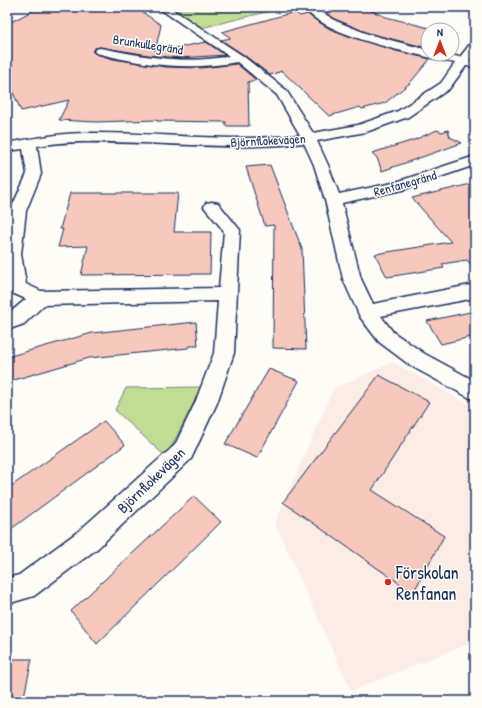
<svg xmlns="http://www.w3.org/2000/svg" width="482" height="708" font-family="'Patrick Hand',sans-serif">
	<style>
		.built { fill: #fbece6 }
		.green { fill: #c1dd95; stroke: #6e867a }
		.building { fill: #f7c8bd; stroke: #1b2f5e }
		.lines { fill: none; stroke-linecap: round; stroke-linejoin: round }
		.minor-casing { stroke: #1b2f5e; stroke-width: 3 }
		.minor { fill: #fdfcf7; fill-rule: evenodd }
		.poi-dot { fill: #c8321e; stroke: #fdfcf7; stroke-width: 1.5 }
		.labels { text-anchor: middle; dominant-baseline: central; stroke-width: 3; stroke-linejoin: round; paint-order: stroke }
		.far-street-label { font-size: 13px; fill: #1b2f5e; stroke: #fdfcf7 }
		.street-label { font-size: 15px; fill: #1b2f5e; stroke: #fdfcf7 }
		.near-poi-label { font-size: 18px; fill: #1b2f5e; stroke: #fdfcf7; text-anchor: start }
	</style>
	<rect width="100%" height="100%" fill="#fdfcf7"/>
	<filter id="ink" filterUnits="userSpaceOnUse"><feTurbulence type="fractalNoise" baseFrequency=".025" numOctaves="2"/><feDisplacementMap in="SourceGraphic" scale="8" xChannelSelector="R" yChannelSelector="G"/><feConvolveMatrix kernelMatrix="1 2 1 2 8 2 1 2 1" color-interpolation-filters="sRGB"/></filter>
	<g filter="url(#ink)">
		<polygon class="built" points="393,362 475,408 475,641 351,691 275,523 333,389"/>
		<g class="green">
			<polygon points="169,7 287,7 201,28"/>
			<polygon points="202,387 166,457 115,410 126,388"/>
		</g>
		<g class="building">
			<polygon points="40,7 135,7 161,25 155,52 206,42 225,55 180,58 148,55 100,47 95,48 92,51 96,54 113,59 166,67 201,68 237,64 256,80 248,82 249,126 226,126 226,122 157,121 157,120 96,122 59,120 69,100 21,111 7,78 7,24"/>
			<polygon points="340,7 346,7 352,10 363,7 386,17 437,30 428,30 428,48 368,33 337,20 323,11"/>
			<polygon points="295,12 300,16 308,14 314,19 330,29 351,37 396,51 430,59 410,83 385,103 362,109 360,107 329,116 282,71 270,75 244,55 221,40 231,38 222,32"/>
			<polygon points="437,130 442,132 448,130 450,137 462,143 382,171 377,158 372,153 414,140"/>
			<polygon points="270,165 302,249 306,349 273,348 274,225 265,226 246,167"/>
			<polygon points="475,183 475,269 467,260 442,264 444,268 387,277 375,254 451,242 412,198"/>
			<polygon points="70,193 178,193 174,232 211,232 210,274 81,275 88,246 58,247 63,229 60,229"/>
			<polygon points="475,311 475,336 441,344 427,321"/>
			<polygon points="196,322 198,346 189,346 188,348 89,358 7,382 7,357 92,333"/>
			<polygon points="269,369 299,381 257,458 225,444"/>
			<polygon points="379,375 429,402 372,490 444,536 413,593 283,502"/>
			<polygon points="104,421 125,445 7,532 7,489"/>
			<polygon points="194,496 221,522 97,644 71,611"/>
			<polygon points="7,659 32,659 23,701 7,701"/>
		</g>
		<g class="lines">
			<defs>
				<path id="minor" d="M 157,7 L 169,7 L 243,56 L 286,90 L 313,133 L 358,125 L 398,111 L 441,83 L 455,63 C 419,55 325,37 303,7 L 314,7 L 336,21 L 368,34 L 428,50 L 428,54 L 445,54 L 460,57 L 471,43 L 475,42 L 475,53 L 470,60 L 475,61 L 475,67 L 466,66 L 449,89 L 408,117 L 366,132 L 317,141 L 328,165 L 339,194 L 393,183 L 475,156 L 475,165 L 402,190 L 342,203 L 361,279 L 373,304 L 475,284 L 475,298 L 381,316 L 393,332 L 425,354 L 475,381 L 475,400 L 468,397 L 411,366 L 379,342 L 360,317 L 343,279 L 325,200 L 314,165 L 304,143 C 250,149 197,145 143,143 C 107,142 72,140 37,146 L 41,174 L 26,211 L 21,254 L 26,284 L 41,291 L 219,288 L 224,231 L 204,207 L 206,203 L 212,202 L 218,203 L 240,230 L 234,353 L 217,403 L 191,459 L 98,548 L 34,596 L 7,604 L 7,578 L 19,575 L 80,530 L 175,445 L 195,403 L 214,353 L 218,301 L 44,305 L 24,324 L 7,330 L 7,315 L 26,299 L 12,293 L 9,288 L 7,276 L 7,231 L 10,211 L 27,174 L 23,149 L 7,151 L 7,143 C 34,138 61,133 88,133 C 159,132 229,143 300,135 L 277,95 L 237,62 C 189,71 143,65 96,53 L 94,51 L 96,49 L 100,48 C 143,56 185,65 229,56 Z"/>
			</defs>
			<use href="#minor" class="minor-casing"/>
			<use href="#minor" class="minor"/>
		</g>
	</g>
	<circle class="poi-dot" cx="388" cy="582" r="4"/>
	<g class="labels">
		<g class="far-street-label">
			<text transform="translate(148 44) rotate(9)">Brunkullegränd</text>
			<text transform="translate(268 140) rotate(-3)">Björnflokevägen</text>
			<text transform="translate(405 183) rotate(-16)">Renfanegränd</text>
		</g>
		<g class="street-label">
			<text transform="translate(151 480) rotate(-44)">Björnflokevägen</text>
		</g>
		<g class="near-poi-label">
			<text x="396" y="572">Förskolan<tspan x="396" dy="21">Renfanan</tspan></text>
		</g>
	</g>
	<rect width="482" height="708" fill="none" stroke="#fdfcf7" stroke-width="24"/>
	<rect x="12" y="12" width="458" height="684" fill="none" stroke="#1b2f5e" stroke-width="1.5" filter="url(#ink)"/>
	<g transform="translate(440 42)"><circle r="19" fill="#fdfcf7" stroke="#a3aaba"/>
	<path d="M0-3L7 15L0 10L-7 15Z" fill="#c8321e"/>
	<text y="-6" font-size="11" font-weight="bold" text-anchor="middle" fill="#1b2f5e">N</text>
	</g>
</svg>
